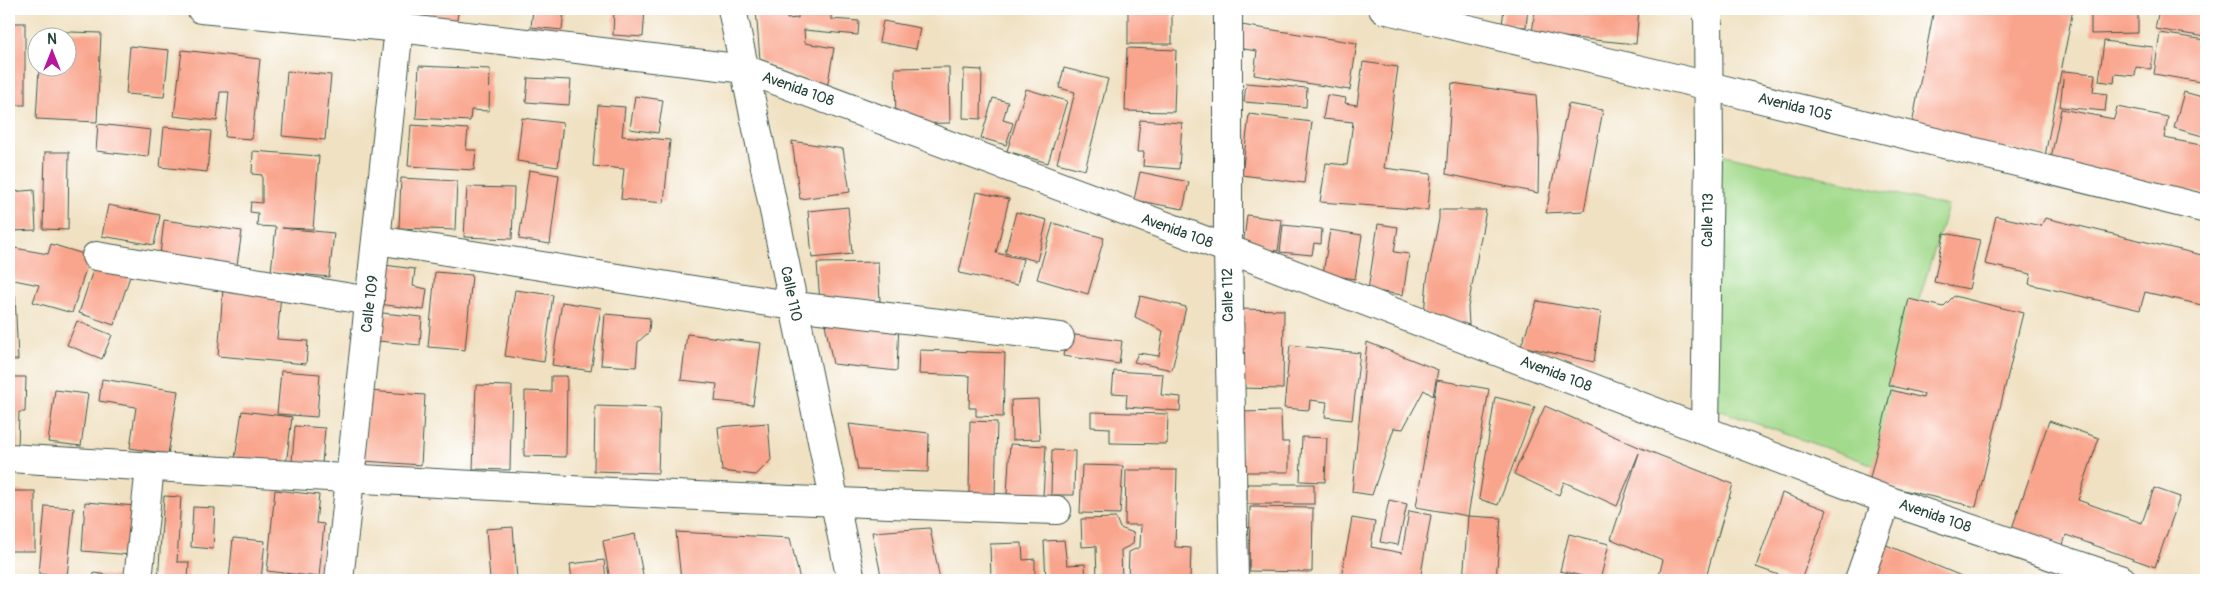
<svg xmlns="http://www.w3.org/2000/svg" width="2215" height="589" font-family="Pangolin,sans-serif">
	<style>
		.green { fill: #a2da8c; stroke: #608c60 }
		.building { fill: #f9a48c }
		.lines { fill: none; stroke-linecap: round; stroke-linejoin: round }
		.minor-casing { stroke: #3e5649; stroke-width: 30 }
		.minor { stroke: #fff; stroke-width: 28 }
		.labels { text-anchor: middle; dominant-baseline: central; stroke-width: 5; stroke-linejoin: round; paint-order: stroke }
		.street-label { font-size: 15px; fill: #1f3d34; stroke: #fff }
	</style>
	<rect width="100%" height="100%" fill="#fff"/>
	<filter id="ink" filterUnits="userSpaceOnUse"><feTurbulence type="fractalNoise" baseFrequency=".02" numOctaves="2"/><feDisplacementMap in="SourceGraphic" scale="10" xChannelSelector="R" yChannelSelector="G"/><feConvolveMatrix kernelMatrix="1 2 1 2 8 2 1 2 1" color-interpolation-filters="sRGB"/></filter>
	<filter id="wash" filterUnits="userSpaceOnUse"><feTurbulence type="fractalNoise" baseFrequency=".0096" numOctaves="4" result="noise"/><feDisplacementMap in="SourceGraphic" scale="20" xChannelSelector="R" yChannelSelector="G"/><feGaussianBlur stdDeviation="1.12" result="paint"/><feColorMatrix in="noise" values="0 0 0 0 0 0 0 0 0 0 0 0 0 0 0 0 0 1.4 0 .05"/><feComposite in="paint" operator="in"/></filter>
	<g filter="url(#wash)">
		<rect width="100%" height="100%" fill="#f0e1c2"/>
		<polygon class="green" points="1712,152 1948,206 1891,390 1877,466 1709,407"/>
		<g id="blocks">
			<g class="building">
				<polygon points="381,9 414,9 413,14"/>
				<polygon points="417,9 459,9 456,24 415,17"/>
				<polygon points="533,9 564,9 562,30 531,27"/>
				<polygon points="614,9 645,9 643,37 613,35"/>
				<polygon points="756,9 786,9 787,19 798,18 798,9 831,9 831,19 859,21 858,35 804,30 805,43 834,48 827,88 760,60"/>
				<polygon points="895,9 912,9 912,13 895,10"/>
				<rect x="1128" y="9" width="44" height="35"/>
				<polygon points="1504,9 1528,9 1526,27 1502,25"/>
				<polygon points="1535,9 1639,9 1636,44 1532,34"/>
				<polygon points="1934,9 2073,9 2045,156 1911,130"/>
				<polygon points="2091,9 2138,9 2138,33 2091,34"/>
				<polygon points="2159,9 2206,9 2206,37 2155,29"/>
				<polygon points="883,21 920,28 916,49 879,42"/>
				<rect x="9" y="23" width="16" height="82"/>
				<polygon points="1241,25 1357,43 1350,90 1254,75 1257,51 1237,48"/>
				<polygon points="40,31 101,33 97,122 36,119 39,68 68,68 68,38 40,38"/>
				<polygon points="2160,33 2206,40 2206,83 2154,74"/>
				<polygon points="2104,41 2153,47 2151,69 2136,67 2135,76 2115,74 2114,83 2099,81"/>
				<polygon points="130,46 169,50 164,97 126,94"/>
				<polygon points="1127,48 1176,50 1174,112 1125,111"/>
				<polygon points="182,50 260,59 252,139 225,137 229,92 220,92 217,121 174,116"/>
				<polygon points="1363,62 1398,67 1384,168 1431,174 1428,210 1320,202 1326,163 1347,165 1353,122 1323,119 1327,95 1346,98 1345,103 1357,105"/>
				<polygon points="419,66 490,69 489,111 471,110 470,121 416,118"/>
				<polygon points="949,67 950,123 896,124 895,68"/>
				<polygon points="1064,68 1108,79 1085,170 1057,163 1075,92 1059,88"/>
				<polygon points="964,69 982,70 981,119 963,118"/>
				<polygon points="287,71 331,75 325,140 282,136"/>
				<polygon points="2064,71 2095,74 2093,92 2107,94 2105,111 2060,107"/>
				<polygon points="528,78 571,80 569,105 526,102"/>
				<polygon points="1246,83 1307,88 1306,107 1244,102"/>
				<polygon points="1452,83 1536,95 1539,139 1538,193 1446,174"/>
				<polygon points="1026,89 1067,101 1048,163 1007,151"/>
				<polygon points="2184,92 2206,98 2206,137 2174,128"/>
				<polygon points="635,96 663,100 658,133 630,129"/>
				<polygon points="993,98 1008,102 1003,120 1013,123 1006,145 981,138"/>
				<polygon points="1568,104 1603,110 1584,211 1546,213"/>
				<polygon points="598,105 625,107 622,136 670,140 664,203 621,199 624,169 593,166"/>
				<polygon points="2117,107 2168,117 2164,138 2206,146 2206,194 2050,163 2061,109 2114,119"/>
				<polygon points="1249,114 1312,122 1304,183 1242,175"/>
				<polygon points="522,118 563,123 558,167 517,161"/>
				<polygon points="1140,120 1182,123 1179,169 1143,166 1144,152 1137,152"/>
				<polygon points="98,124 151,130 148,157 96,151"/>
				<polygon points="411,125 468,129 466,150 476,150 474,170 408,166"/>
				<polygon points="164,127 211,131 207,172 160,167"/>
				<polygon points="792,141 843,149 850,192 800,199"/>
				<polygon points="253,151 319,156 313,229 282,228 334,233 329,277 271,271 276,227 257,226 258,213 250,212 251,202 262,203 262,175 252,174"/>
				<polygon points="45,152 69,152 68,230 43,229"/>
				<polygon points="529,170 559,175 550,244 519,239"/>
				<polygon points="1140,172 1189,182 1183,209 1134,200"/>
				<polygon points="401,178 457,181 455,230 399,228"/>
				<polygon points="467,187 514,188 512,239 464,237"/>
				<polygon points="34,190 36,230 12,231 10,192"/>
				<polygon points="977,192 1009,199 996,253 1023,259 1017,285 959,273"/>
				<polygon points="108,205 160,215 154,245 102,236"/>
				<polygon points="848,207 852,254 812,258 808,211"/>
				<polygon points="1439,210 1486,210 1468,307 1469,325 1442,322 1424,314 1427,280 1439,219"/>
				<polygon points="1016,212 1047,220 1037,261 1005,253"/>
				<polygon points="1247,215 1282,220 1278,251 1243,247"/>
				<polygon points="1996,216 2041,226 2045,218 2206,256 2206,306 2145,292 2140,310 2029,284 2031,274 1985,264"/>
				<polygon points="164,220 242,231 237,265 160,255"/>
				<polygon points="1053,223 1104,238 1088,294 1037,279"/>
				<polygon points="1378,224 1398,227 1394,252 1409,254 1403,295 1368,290"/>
				<polygon points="1283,225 1322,229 1321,244 1314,243 1312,255 1280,252"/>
				<polygon points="1330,230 1362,235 1355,279 1323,274"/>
				<polygon points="1944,233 1980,240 1969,289 1934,282"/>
				<polygon points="51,244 90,256 72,313 33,302 39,285 9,279 9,247 48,254"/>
				<polygon points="878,262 880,301 820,302 817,263"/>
				<polygon points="95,264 133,267 114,325 79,313"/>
				<polygon points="384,265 415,269 413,286 427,289 424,310 379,304"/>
				<polygon points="435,272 472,275 465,350 428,347"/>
				<polygon points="223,289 281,294 277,339 308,341 306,364 218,356"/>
				<polygon points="515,290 553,295 544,362 505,356"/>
				<polygon points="9,295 15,295 18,360 9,360"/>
				<polygon points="1140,296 1186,307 1172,370 1134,362 1138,353 1159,356 1163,331 1135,317"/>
				<polygon points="1954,296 2023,313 1976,507 1869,482 1891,390 1923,398 1924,394 1888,385 1909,299 1943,307"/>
				<polygon points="1537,301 1601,312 1594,362 1521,346"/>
				<polygon points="562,302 601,308 591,371 552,365"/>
				<polygon points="1240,309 1284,310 1283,389 1239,388"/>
				<polygon points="382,313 422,317 420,345 379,341"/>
				<polygon points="605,314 650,318 649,332 638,342 636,367 601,365"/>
				<polygon points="824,319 899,323 897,371 833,364"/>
				<polygon points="77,321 112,335 102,359 67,345"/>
				<polygon points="687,334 761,343 753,405 715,401 717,384 681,380"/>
				<polygon points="1067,334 1122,341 1119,364 1063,356"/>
				<polygon points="1367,342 1438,370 1433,396 1424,390 1403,429 1394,428 1372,495 1352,492"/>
				<polygon points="1290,345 1360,353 1352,420 1325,417 1327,402 1310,400 1309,410 1284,408"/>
				<polygon points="920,350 1005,353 1003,417 976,416 976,408 969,408 970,376 919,374"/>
				<polygon points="281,371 320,374 317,417 277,414"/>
				<polygon points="1114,371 1163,374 1161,395 1181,397 1180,411 1126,407 1127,394 1112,393"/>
				<polygon points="551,376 567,376 566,457 524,456 525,391 551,392"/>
				<polygon points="9,377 26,377 25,412 19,412 18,447 9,447"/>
				<polygon points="102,379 178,391 168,454 130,448 136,407 99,401"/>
				<polygon points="1437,380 1489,389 1468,516 1416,507"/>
				<polygon points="476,385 512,386 510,470 473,469"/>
				<polygon points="55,390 88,394 81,446 48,442"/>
				<polygon points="368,391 425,395 421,465 364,461"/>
				<polygon points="1495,397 1535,407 1498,505 1479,499"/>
				<polygon points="1038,399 1040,439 1012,440 1011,400"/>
				<polygon points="595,406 660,408 658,473 594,471"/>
				<polygon points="1545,406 1641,448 1733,484 1705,580 1664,580 1658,578 1663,560 1611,539 1639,453 1617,506 1564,482 1559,495 1514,474"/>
				<polygon points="242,411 292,417 286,465 235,459"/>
				<polygon points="1281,411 1282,442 1289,442 1289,472 1243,472 1241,412"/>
				<polygon points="1091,412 1168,414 1167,444 1110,443 1110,428 1091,427"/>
				<polygon points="970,421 997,422 995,494 969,493"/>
				<polygon points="2049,421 2099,438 2078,500 2142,523 2154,488 2180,497 2155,567 2066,535 2063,545 2012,528"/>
				<polygon points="768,423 771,460 756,475 722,471 718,427"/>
				<polygon points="849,424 929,433 928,472 858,470"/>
				<polygon points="295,426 325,428 322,464 292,461"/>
				<polygon points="1302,437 1327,438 1325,482 1300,481"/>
				<polygon points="1010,444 1046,446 1043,496 1007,494"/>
				<polygon points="1052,450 1075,451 1074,495 1051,495"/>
				<polygon points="1082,465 1123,466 1120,514 1080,513"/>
				<polygon points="1126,470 1177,470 1175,547 1191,548 1190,580 1128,580 1129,552 1140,547 1141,525 1125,525"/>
				<rect x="1247" y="484" width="67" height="20"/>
				<polygon points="275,490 319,495 316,523 324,524 319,577 267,571"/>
				<rect x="9" y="491" width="26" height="60"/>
				<polygon points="1782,493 1827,510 1801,580 1793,580 1756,567"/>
				<polygon points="164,496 181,497 177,562 189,562 188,580 158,580"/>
				<polygon points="1389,500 1407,504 1398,545 1380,542"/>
				<polygon points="85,502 136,506 132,555 82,551"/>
				<polygon points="45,506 74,508 67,577 39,574"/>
				<polygon points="193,507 215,508 213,549 191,547"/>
				<polygon points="1250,507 1313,508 1312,572 1249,571"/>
				<polygon points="1409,511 1431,515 1420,580 1341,579 1352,518 1375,522 1371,547 1402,553"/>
				<polygon points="1468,516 1501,518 1496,580 1463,580"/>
				<polygon points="1116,518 1120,528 1134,533 1133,544 1121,550 1122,580 1097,580 1096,546 1082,547 1081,519"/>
				<polygon points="513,527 517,580 490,580 486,529"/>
				<polygon points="930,528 940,580 882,580 872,532"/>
				<polygon points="676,532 790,538 800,580 681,580"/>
				<polygon points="635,534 644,580 610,580 603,541"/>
				<polygon points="1569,534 1609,544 1600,580 1560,571"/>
				<polygon points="233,538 265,541 261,580 229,580"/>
				<polygon points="1064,540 1067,565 1085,564 1086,580 1046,580 1044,541"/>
				<polygon points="1022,543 1023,560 1035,559 1035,580 991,580 990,544"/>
				<polygon points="1884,544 1971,580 1868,580"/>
				<polygon points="604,560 606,580 572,580 570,564"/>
				<polygon points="94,573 132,579 132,580 93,580"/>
			</g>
		</g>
	</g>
	<g filter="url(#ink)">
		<use href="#blocks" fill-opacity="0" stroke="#3e5649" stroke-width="1"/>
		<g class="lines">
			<defs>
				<g id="minor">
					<polyline points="201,9 399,28 745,69 1228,249 1887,500 2122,580"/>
					<polyline points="732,9 851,580"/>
					<polyline points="1228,9 1228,249 1234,580"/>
					<polyline points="1383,9 1709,86 2206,209"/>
					<polyline points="377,240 794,306 1060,337"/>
					<polyline points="96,256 370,301"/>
					<polyline points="1705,431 1709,157 1708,9"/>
					<path d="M 9,458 C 358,480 707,499 1057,510"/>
					<polyline points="138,580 150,467"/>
					<polyline points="339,580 399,28"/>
					<polyline points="1859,580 1887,500"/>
				</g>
			</defs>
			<use href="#minor" class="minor-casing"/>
			<use href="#minor" class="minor"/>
		</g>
	</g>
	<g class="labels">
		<g class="street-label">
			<text transform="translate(798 89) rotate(20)">Avenida 108</text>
			<text transform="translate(1795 107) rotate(14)">Avenida 105</text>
			<text transform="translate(1708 220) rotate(-89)">Calle 113</text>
			<text transform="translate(1177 231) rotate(20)">Avenida 108</text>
			<text transform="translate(791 294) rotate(78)">Calle 110</text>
			<text transform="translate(1228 295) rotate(-91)">Calle 112</text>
			<text transform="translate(370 304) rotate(-83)">Calle 109</text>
			<text transform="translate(1556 374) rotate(21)">Avenida 108</text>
			<text transform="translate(1935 516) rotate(19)">Avenida 108</text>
		</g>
	</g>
	<rect width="2215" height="589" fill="none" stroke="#fff" stroke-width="30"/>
	<g transform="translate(52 52)"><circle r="24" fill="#ffffff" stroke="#a5b1ae"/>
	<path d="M0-4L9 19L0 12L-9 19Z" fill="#b5179e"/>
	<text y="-8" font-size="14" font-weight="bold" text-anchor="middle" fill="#1f3d34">N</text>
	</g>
</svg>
